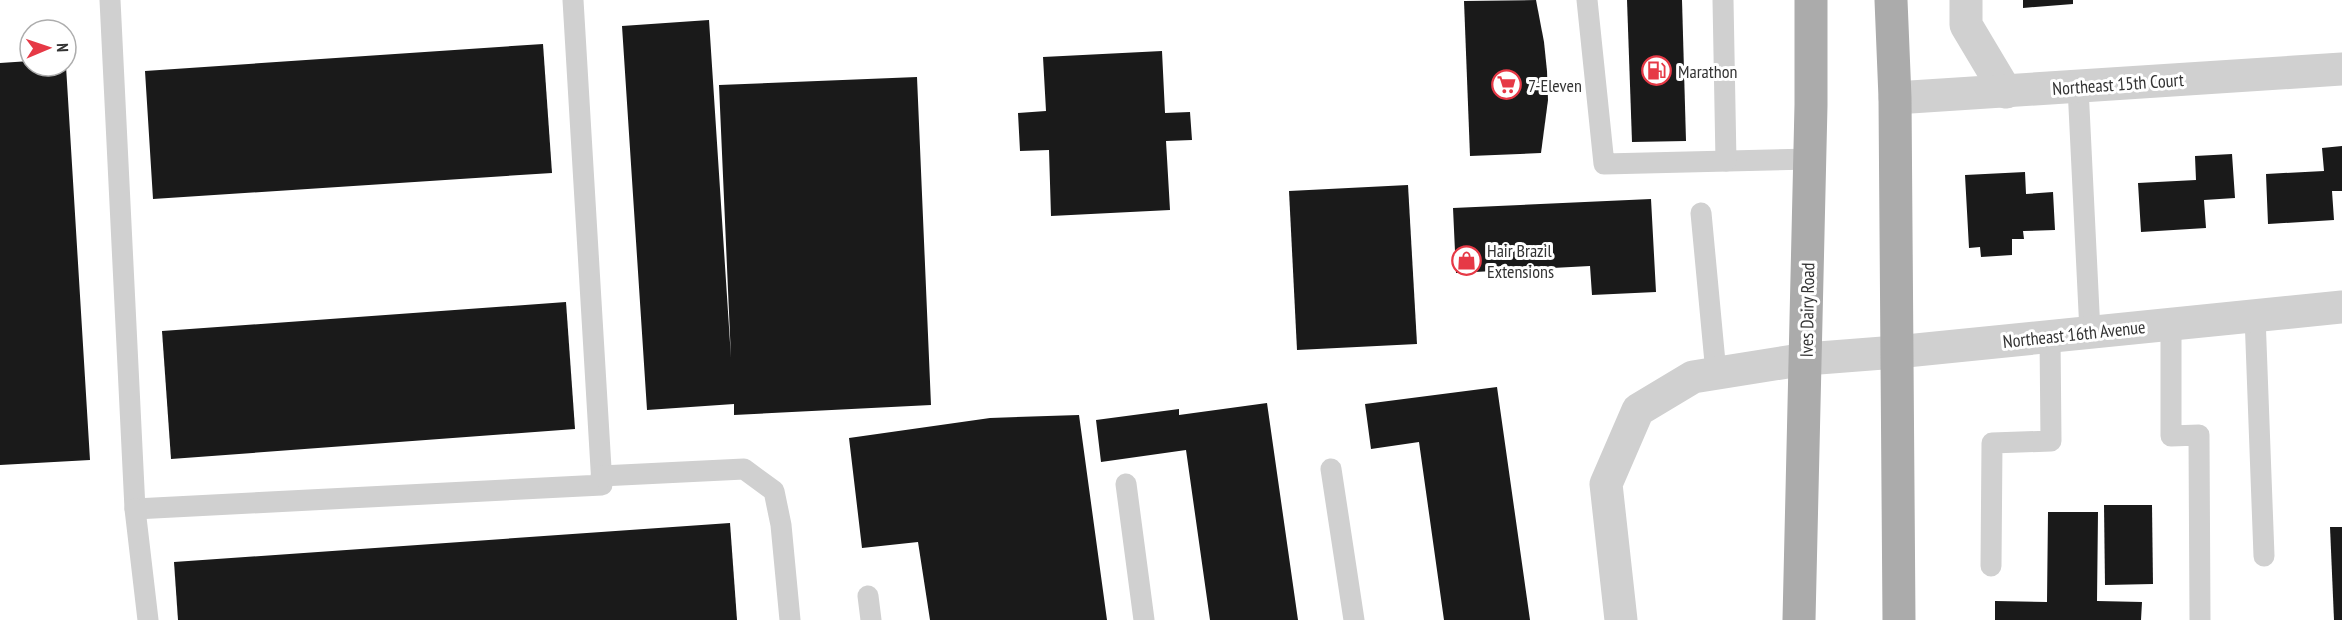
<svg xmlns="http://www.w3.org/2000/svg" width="2342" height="620" font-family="'PT Sans Narrow',sans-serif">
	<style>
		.building { fill: #1a1a1a }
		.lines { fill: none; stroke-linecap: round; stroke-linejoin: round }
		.lane { stroke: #d0d0d0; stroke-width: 21 }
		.street { stroke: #d0d0d0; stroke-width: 33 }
		.primary { stroke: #ababab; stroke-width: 33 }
		.labels { text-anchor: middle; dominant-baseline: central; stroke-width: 6; stroke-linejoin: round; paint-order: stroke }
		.poi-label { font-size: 18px; fill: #333; stroke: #fff; text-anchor: start }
		.street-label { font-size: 18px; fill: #333; stroke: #fff }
	</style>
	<rect width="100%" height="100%" fill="#fff"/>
	<g class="building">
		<polygon points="1536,0 1544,42 1547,71 1548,100 1541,153 1470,156 1464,1"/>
		<polygon points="1627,0 1682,0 1686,141 1632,142"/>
		<polygon points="2023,0 2073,0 2073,4 2023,8"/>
		<polygon points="709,20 731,358 719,85 917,77 931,405 734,415 734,404 647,410 622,26"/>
		<polygon points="543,44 552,173 153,199 145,71"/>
		<polygon points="1162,51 1165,113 1190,112 1192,140 1166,141 1170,210 1051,216 1049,150 1020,151 1018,113 1046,111 1043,57"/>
		<polygon points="30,61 30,66 66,66 90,460 0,465 0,63"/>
		<polygon points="2342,146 2342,191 2332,191 2334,220 2268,224 2266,174 2324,171 2322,148"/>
		<polygon points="2232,154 2235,198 2204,200 2206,228 2141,232 2138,183 2196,180 2195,156"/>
		<polygon points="2025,172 2026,194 2053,192 2055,230 2023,231 2024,239 2012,239 2012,255 1981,257 1980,247 1969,248 1965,175"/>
		<polygon points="1408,185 1417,344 1297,350 1289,191"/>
		<polygon points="1651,199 1656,292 1592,295 1590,266 1456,273 1453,208"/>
		<polygon points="566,302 575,429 171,459 162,331"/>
		<polygon points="1497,387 1530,620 1444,620 1419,442 1371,449 1365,404"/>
		<polygon points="1267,403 1298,620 1210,620 1186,450 1101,462 1096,420 1179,409 1179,415"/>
		<polygon points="1079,415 1107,620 930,620 918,542 862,548 849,438 990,418"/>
		<polygon points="2104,505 2152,505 2153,584 2105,585"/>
		<polygon points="2048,512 2098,512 2097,601 2142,602 2141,620 1995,620 1995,601 2047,602"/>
		<polygon points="730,523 737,620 178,620 174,562"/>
		<polygon points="2330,527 2342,527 2342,620 2334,620"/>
	</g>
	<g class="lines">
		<g class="lane">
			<polyline points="110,0 135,509 602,485 573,0"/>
			<polyline points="1587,0 1604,164 1810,159"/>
			<polyline points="1723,0 1726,161"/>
			<polyline points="2078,87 2090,332"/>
			<polyline points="1701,213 1716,373"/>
			<polyline points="2255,316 2264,556"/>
			<polyline points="2171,324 2171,436 2199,435 2200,620"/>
			<polyline points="1331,469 1354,620"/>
			<polyline points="601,476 744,469 774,491 781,525 790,620"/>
			<polyline points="1126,484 1144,620"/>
			<polyline points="135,509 148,620"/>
			<polyline points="1991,566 1992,443 2051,441 2050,337"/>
			<polyline points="868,596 871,620"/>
		</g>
		<g class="street">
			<polyline points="1966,0 1966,25 2006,92"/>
			<polyline points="1895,98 2342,69"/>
			<polyline points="1621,620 1606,484 1638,410 1693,377 1806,359 1896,352 2342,307"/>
		</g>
		<g class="primary">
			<polyline points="1891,0 1895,98 1899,620"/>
			<polyline points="1799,620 1811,105 1811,0"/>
		</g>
	</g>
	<defs>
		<symbol id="fuel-ring" viewBox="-11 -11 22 22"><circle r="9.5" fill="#fff" stroke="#e63946" stroke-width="1.5"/><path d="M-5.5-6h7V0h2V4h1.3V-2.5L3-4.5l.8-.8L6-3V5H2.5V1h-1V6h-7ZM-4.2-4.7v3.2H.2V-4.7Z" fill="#e63946"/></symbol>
		<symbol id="supermarket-ring" viewBox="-11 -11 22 22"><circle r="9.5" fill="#fff" stroke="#e63946" stroke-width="1.5"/><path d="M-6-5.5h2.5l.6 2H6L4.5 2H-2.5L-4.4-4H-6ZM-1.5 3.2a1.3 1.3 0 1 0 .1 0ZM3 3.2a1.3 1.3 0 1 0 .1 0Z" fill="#e63946"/></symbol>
		<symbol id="shop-ring" viewBox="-11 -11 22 22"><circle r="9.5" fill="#fff" stroke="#e63946" stroke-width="1.5"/><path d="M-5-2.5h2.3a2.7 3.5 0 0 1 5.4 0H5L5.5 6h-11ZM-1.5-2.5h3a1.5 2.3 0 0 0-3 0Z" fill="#e63946"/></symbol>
	</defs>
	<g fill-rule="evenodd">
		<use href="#fuel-ring" x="1640" y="54" width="33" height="33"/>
		<use href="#supermarket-ring" x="1490" y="68" width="33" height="33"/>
		<use href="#shop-ring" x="1450" y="244" width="33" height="33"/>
	</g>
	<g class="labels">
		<g class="poi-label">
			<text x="1678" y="71">Marathon</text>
			<text x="1528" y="85">7-Eleven</text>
			<text x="1487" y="250">Hair Brazil<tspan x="1487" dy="21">Extensions</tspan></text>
		</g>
		<g class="street-label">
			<text transform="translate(2118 84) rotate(-4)">Northeast 15th Court</text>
			<text transform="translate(1807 310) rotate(-89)">Ives Dairy Road</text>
			<text transform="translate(2074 334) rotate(-6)">Northeast 16th Avenue</text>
		</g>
	</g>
	<g transform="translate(48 48) rotate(88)"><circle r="28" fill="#ffffff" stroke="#adadad" stroke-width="1.5"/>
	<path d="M0-4.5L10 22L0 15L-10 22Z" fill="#e63946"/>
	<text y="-9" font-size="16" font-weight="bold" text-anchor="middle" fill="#333333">N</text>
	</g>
</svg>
